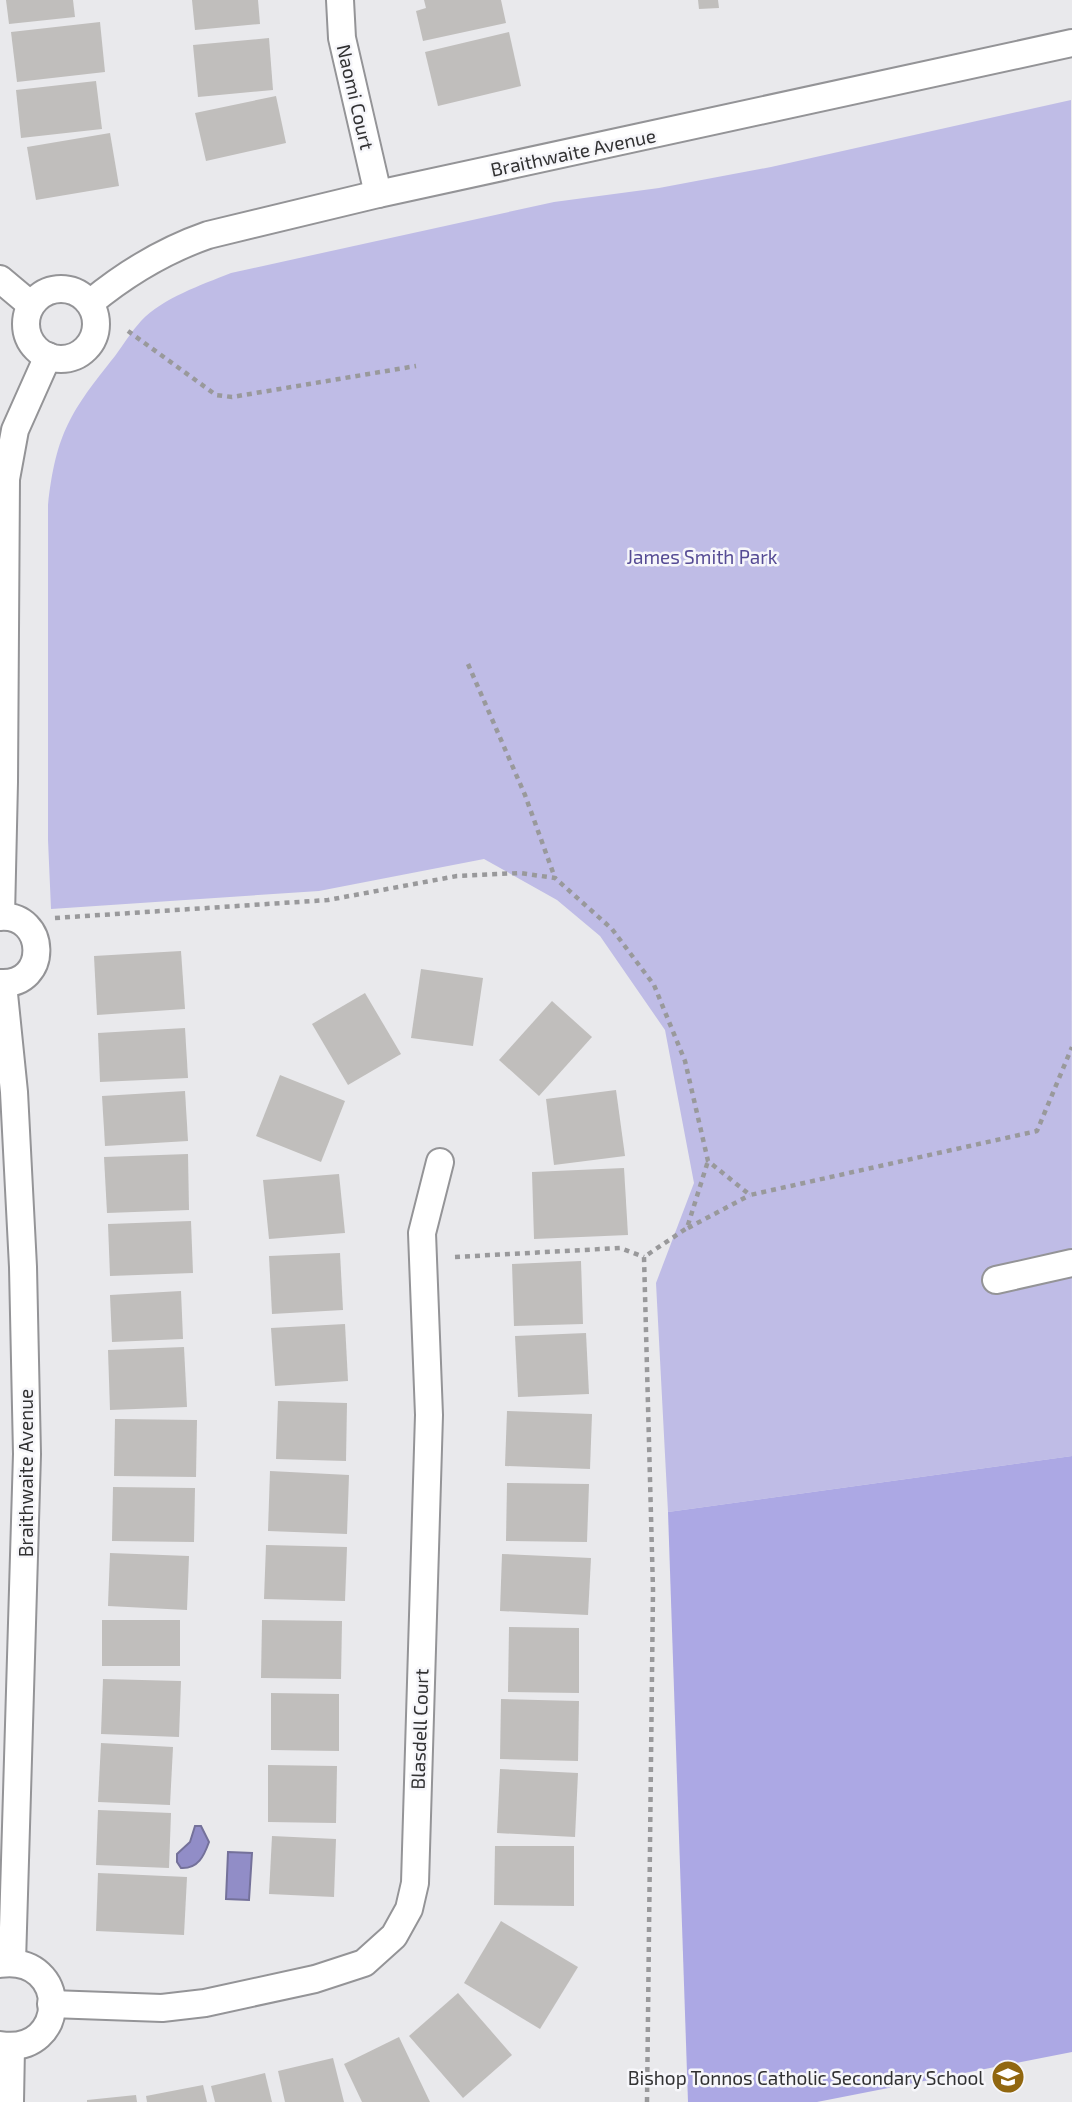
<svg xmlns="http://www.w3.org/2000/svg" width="1072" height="2102" font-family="'Exo 2',sans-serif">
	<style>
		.green { fill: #bfbce6 }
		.forest { fill: #aca8e4 }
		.water { fill: #918dc7; stroke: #74719a; stroke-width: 2 }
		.building { fill: #c0bebc }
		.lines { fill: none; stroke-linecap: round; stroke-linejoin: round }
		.minor-casing { stroke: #949497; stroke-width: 30 }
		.path { stroke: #99999b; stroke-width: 4.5; stroke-dasharray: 5 5; stroke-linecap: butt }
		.minor { stroke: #fff; stroke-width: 26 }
		.labels { text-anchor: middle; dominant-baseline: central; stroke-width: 5; stroke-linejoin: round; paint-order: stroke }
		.street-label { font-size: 19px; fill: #313132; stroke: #f6f6fa }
		.park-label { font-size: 19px; fill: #554b94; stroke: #f6f6fa }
		.poi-label { font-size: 19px; fill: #313132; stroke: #f6f6fa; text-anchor: end }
	</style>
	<rect width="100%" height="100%" fill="#e9e9ec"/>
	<path class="green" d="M 1071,100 L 1072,1456 L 668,1512 L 656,1283 L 694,1183 L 665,1030 L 600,936 L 557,900 L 484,859 L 319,891 L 51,909 L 48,840 L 48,505 C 56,433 71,411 115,356 C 123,345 131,332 141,321 C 163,298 201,285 231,273 L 554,202 L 659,188 L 771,167 Z"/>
	<polygon class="forest" points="1072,1456 1072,2052 817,2102 688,2102 668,1512"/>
	<g class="water">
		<path d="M 195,1826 L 201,1826 L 209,1842 C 204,1856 198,1869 181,1868 L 177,1862 L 177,1854 L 190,1842 Z"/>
		<polygon points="228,1852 252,1853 249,1900 226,1899"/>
	</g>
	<g class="building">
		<polygon points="6,0 73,0 75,17 9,24"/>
		<polygon points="192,0 258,0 260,24 195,30"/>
		<polygon points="424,0 501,0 506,23 423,41 416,11 426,8"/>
		<polygon points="698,0 718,0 719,8 699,9"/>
		<polygon points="100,22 105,72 17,82 11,32"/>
		<polygon points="509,32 521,86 438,106 425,52"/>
		<polygon points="269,38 273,90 198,97 193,45"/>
		<polygon points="96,81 102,129 21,138 16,90"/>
		<polygon points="276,96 286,143 206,161 195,113"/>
		<polygon points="110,133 119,186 36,200 27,147"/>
		<polygon points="181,951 185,1009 97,1015 94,956"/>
		<polygon points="421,969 483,978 473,1046 411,1038"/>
		<polygon points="365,993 401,1054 348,1085 312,1024"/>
		<polygon points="552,1001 592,1037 539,1096 499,1060"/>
		<polygon points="185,1028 188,1078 100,1082 98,1033"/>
		<polygon points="280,1075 345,1101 321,1162 256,1136"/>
		<polygon points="616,1090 625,1156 554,1165 546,1099"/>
		<polygon points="185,1091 188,1141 105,1146 102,1096"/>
		<polygon points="188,1154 189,1210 107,1213 104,1157"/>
		<polygon points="624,1168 628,1235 534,1239 532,1172"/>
		<polygon points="339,1174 345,1233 269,1239 263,1180"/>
		<polygon points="191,1221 193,1273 110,1276 108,1224"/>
		<polygon points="340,1253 343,1310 272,1314 269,1256"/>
		<polygon points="581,1261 583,1324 514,1326 512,1264"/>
		<polygon points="181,1291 183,1339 112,1342 110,1295"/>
		<polygon points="345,1324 348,1381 275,1386 271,1328"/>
		<polygon points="586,1333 589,1394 518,1397 515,1336"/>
		<polygon points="184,1347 187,1407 110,1410 108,1350"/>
		<polygon points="278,1401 347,1403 346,1461 276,1459"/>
		<polygon points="507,1411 592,1414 590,1469 505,1466"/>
		<polygon points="115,1419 197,1420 196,1477 114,1476"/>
		<polygon points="270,1471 349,1475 347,1534 268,1531"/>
		<polygon points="507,1483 589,1484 587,1542 506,1541"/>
		<polygon points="113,1487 195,1488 194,1542 112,1541"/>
		<polygon points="266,1545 347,1547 345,1601 264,1599"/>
		<polygon points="110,1553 189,1556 187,1610 108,1606"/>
		<polygon points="502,1554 591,1558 588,1615 500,1611"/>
		<rect x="102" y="1620" width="78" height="46"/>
		<polygon points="262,1620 342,1621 341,1679 261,1678"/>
		<polygon points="509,1627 579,1628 579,1693 508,1692"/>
		<polygon points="103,1679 181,1681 179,1737 101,1734"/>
		<polygon points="271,1693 339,1694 339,1751 271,1750"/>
		<polygon points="501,1699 579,1701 578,1761 500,1759"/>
		<polygon points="101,1743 173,1747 170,1805 98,1802"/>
		<polygon points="268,1765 337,1766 336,1823 268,1822"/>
		<polygon points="500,1769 578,1773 575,1837 497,1833"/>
		<polygon points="98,1810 171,1813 169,1868 96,1865"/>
		<polygon points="272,1836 336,1839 334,1897 269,1894"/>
		<polygon points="495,1846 574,1846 574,1906 494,1905"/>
		<polygon points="98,1873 187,1877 184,1935 96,1931"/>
		<polygon points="501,1921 578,1967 540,2029 464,1983"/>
		<polygon points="458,1993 512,2055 463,2098 409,2036"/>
		<polygon points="399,2037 430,2102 362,2102 344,2064"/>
		<polygon points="333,2058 344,2102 285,2102 278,2071"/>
		<polygon points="265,2073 272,2102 215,2102 211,2086"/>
		<polygon points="203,2085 207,2102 147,2102 146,2096"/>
		<polygon points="136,2095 137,2102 87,2102 87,2100"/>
	</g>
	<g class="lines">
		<defs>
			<g id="minor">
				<polyline points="340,0 342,38 378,194"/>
				<polyline points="0,279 31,305"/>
				<circle cx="61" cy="324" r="35"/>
				<path d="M 90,303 C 125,274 165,250 208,235 L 378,194 L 1072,43"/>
				<polyline points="1,916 4,782 6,479 15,430 48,356"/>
				<path d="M 0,917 C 47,913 50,986 0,983"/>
				<polyline points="3,984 14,1092 23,1267 27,1454 12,1962"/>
				<polyline points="996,1280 1072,1263"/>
				<path d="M 0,1964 C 70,1954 69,2056 0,2045"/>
				<polyline points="51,2004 162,2008 205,2003 315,1979 364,1963 394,1936 409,1909 415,1883 429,1415 422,1233 440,1162"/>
				<polyline points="10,2102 11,2047"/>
			</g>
		</defs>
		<use href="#minor" class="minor-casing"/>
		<g class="path">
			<polyline points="128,331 216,395 232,397 416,366"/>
			<polyline points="468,664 525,795 555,878"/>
			<polyline points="55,918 328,900 457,876 520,873 555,878 612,929 654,985 685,1061 708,1161 750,1195 1037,1131 1072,1047"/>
			<polyline points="688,1228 750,1195"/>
			<polyline points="455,1257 620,1248 644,1257"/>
			<polyline points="647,2102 653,1590 644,1257 687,1228 708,1161"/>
		</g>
		<use href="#minor" class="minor"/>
	</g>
	<defs>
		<symbol id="school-disc" viewBox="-11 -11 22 22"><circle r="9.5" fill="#916710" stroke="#f6f6fa"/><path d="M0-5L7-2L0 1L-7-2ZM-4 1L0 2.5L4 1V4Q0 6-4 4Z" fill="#fff"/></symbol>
	</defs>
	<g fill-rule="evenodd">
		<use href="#school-disc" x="989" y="2058" width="38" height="38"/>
	</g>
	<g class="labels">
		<g class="street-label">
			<text transform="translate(356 97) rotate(77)">Naomi Court</text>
			<text transform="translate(573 152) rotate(-12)">Braithwaite Avenue</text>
			<text transform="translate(25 1473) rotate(-90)">Braithwaite Avenue</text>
			<text transform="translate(419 1729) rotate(-88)">Blasdell Court</text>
		</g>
		<g class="park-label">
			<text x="702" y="556">James Smith Park</text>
		</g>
		<g class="poi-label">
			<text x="984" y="2077">Bishop Tonnos Catholic Secondary School</text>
		</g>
	</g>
</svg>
